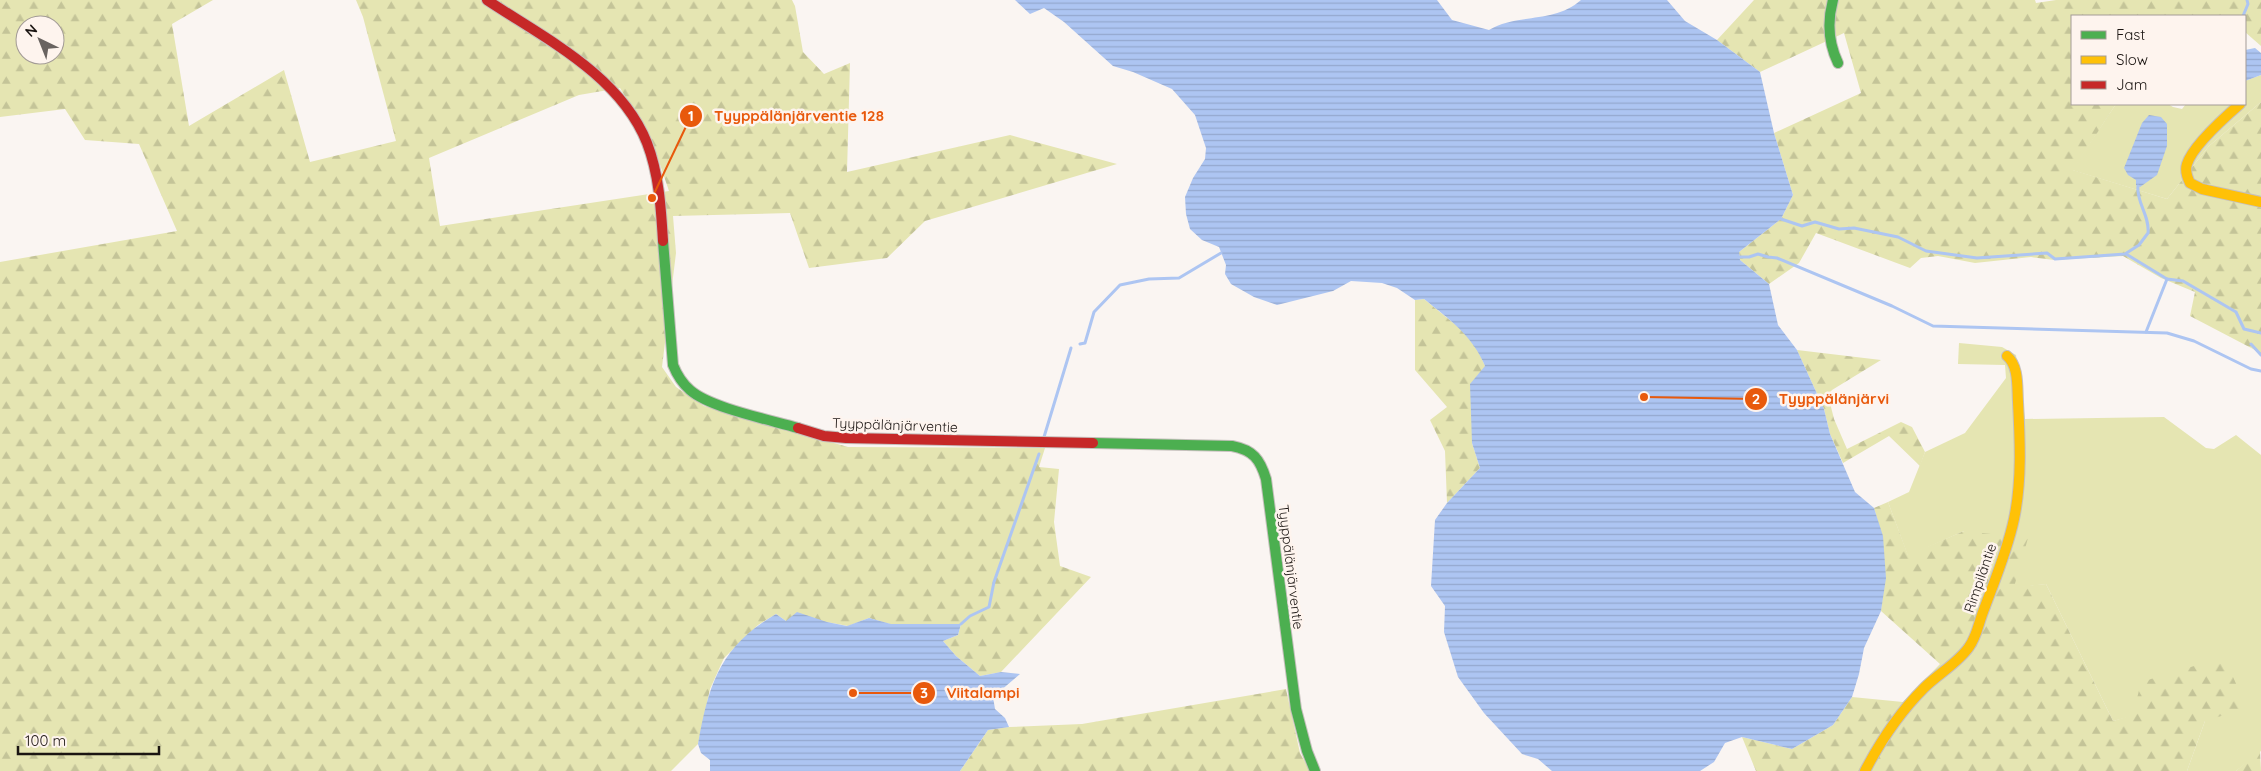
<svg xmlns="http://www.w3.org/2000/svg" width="2261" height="771" font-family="Quicksand,sans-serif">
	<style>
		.grass { fill: #e5e5b2 }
		.forest { fill: url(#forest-firs); fill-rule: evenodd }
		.water { fill: url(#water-rules) }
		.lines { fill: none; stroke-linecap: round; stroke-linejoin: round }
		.stream { stroke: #adc5f2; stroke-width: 3 }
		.fast-casing { stroke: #c6c0bd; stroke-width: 12 }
		.slow-casing { stroke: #c6c0bd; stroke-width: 12 }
		.jam-casing { stroke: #c6c0bd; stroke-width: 12 }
		.fast { stroke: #4caf50; stroke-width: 10 }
		.slow { stroke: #ffc107; stroke-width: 10 }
		.jam { stroke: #c62828; stroke-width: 10 }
		.labels { text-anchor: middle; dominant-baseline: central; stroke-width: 5; stroke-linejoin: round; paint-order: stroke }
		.street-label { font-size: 14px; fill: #1b1512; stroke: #fef4ee }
		.leader { fill: none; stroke: #e8590c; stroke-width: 2 }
		.callout-dot { fill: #e8590c; stroke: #fef4ee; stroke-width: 2 }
		.mark-label { font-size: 15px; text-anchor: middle; font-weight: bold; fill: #fff }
		.callout-label { font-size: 15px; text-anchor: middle; font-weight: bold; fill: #e8590c; stroke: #fef4ee; stroke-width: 5; stroke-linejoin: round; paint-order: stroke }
	</style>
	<defs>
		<pattern id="forest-firs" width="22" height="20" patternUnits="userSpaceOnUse" patternTransform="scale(1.25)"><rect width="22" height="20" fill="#e5e5b2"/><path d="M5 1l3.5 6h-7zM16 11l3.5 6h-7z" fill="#c4c498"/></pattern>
		<pattern id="water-rules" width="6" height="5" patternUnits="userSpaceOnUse" patternTransform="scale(1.25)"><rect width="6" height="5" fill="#adc5f2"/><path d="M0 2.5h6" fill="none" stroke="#94a8ce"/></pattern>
	</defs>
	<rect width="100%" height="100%" fill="#faf5f2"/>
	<g class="grass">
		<polygon points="2261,75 2261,102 2209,146 2167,199 2072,170 2116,104 2168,104 2173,107 2182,109 2186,104 2245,104 2245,81"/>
		<polygon points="1959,343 2002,347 2016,355 2025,419 2164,417 2206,448 2214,449 2236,435 2261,455 2261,751 2236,771 2187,771 2205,721 2133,716 2113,721 2046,584 2014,588 1964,531 1908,556 1888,502 1909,492 1925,452 1965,433 2006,378 2005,365 1958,364"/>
	</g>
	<g class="forest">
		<path d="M 0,0 L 213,0 L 172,24 L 189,126 L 284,70 L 310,162 L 396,141 L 363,17 L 356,0 L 792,0 L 795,6 L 803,52 L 824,74 L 850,63 L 847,172 L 1010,135 L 1117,164 L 925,221 L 887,258 L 809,268 L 790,213 L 673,216 L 676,253 L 662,367 L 676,387 L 704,406 L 848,447 L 1045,448 L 1039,467 L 1059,469 L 1054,522 L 1060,566 L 1091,577 L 1001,672 L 980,676 L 956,656 L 943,641 L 958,635 L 961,624 L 890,624 L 869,618 L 848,626 L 827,622 L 786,621 L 776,614 L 758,625 L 724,658 L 710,689 L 698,744 L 671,771 L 0,771 L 0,262 L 177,231 L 139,144 L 85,140 L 65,109 L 0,117 ZM 25,25 L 55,25 L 55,55 L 25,55 ZM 620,88 L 651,138 L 669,191 L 440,226 L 429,158 L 579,95 Z"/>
		<polygon points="1754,0 2035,0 2036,3 2056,0 2261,0 2261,46 2245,32 2245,16 2072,16 2072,104 2116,104 2073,170 2167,199 2209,146 2261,102 2261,356 2255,350 2190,316 2195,292 2161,278 2123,256 2054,260 2031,257 1975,263 1938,256 1921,258 1910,268 1816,233 1799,263 1769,284 1740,260 1739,252 1781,219 1793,195 1774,133 1861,93 1844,33 1760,72 1717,40"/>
		<polygon points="1424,299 1462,330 1477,348 1485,366 1472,443 1480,468 1447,503 1445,451 1430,420 1447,407 1415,370 1415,300"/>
		<polygon points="1797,350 1881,360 1832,390 1828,395 1834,419 1847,449 1901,422 1912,427 1925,452 1920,466 1889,436 1843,463 1830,434 1824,409"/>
		<path d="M 1888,502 L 1908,555 L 1964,531 L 2028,538 L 2014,587 L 2046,584 L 2113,721 L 2133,715 L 2141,682 L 2224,657 L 2247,708 L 2205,721 L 2187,771 L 1756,771 L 1742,737 L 1792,749 L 1833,725 L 1852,697 L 1903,702 L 1940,664 L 1881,611 C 1886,572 1886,546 1874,508 Z"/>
		<polygon points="1286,689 1300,753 1310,771 960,771 988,730 1009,727 1082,724"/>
		<polygon points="2260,750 2261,771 2236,771"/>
	</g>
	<g class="water">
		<path d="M 1015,0 L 1437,0 L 1452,20 L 1489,30 C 1516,13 1554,24 1581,0 L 1667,0 L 1685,21 L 1717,40 L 1760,72 L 1774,133 L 1793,195 L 1781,219 L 1739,252 L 1740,260 L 1769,284 L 1778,325 L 1797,350 L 1824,409 L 1830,434 L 1855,492 L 1874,508 L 1883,536 L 1886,578 L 1881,611 L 1864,648 L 1859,674 L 1852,697 L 1833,725 L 1792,749 L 1742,737 L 1725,743 L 1714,762 L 1700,771 L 1552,771 L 1538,759 L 1522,754 L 1484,713 L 1458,677 L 1444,632 L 1445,606 L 1431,586 L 1435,520 L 1447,503 L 1480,468 L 1472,443 L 1470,384 L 1485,366 C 1472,335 1450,320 1424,299 L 1415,300 L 1397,288 L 1382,283 L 1351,281 L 1333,291 L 1277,305 L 1254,297 L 1231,284 L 1225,274 L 1226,265 L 1219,247 L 1202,240 L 1190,229 L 1186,214 L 1185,197 L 1193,178 L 1205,159 L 1206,148 L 1195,115 L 1172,89 L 1133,72 L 1113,66 L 1064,22 L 1044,8 L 1030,14 Z"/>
		<polygon points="2255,48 2261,53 2261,75 2245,81 2245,50"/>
		<polygon points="2149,115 2161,117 2167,124 2167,146 2157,175 2140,187 2136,185 2136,180 2128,175 2124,168 2142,123"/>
		<path d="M 797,612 L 827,622 L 847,626 L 869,618 L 891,624 L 961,624 L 958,635 L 943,641 L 956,656 L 980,676 L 1001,672 L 1020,674 L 993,697 L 995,709 L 1005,718 L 1009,727 L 988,730 L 960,771 L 710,771 L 710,760 L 701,753 L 698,744 C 709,683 720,647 776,614 L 786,621 Z"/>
	</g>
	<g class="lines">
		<g class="stream">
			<polyline points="2243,16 2248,4 2247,0"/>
			<path d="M 1781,219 L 1802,226 L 1815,222 L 1839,229 L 1854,228 L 1898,237 L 1926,251 L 1977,258 L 2047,253 L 2055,259 L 2125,254 L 2139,245 L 2148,233 C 2150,216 2136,202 2138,186"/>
			<polyline points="2126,254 2167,279 2146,332"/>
			<polyline points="1739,257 1749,257 1758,254 1768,257 1777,258 1892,306 1933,326 2167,333 2194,341 2251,369 2261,371"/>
			<polyline points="2167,279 2183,281 2236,312 2244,329 2261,333"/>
			<polyline points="1080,344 1085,343 1094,312 1120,285 1149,279 1179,278 1221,253"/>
			<polyline points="2251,344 2261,355"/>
			<polyline points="1044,437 1071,348"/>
			<polyline points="961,624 970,616 989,607 994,582 1039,454"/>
		</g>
		<defs>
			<g id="fast">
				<path d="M 1833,0 C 1827,22 1828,42 1838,63"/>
				<path d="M 663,241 L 673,365 C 677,375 682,383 690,390 C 710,408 771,420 798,428"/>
				<path d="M 1093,443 L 1232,446 C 1253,450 1260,459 1266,479 L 1296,709 L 1307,751 L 1315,771"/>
			</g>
			<g id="slow">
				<path d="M 2240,104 C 2225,117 2193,145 2187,164 C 2185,170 2187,177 2190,183 L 2202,189 L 2261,202"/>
				<path d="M 1865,771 C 1880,742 1901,711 1924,688 C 1938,674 1958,663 1969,647 C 1977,636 1978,625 1983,612 C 1994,582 2007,552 2014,519 C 2022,481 2020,440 2018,402 C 2017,387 2019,366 2007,356"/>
			</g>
			<g id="jam">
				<path d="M 487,0 C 544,38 620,75 647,143 C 659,174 661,208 663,241"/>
				<polyline points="798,428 824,436 846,438 1093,443"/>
			</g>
		</defs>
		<use href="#fast" class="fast-casing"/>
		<use href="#slow" class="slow-casing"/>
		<use href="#jam" class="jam-casing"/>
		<use href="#fast" class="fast"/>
		<use href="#slow" class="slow"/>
		<use href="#jam" class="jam"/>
	</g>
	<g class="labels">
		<g class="street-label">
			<text transform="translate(895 425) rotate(2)">Tyyppälänjärventie</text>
			<text transform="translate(1291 567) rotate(83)">Tyyppälänjärventie</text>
			<text transform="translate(1980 578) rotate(-71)">Rimpiläntie</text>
		</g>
	</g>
	<path class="leader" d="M652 198L691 116M1644 397L1756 399M853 693L924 693"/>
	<g class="callout-dot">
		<circle cx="652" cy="198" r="5"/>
		<circle cx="1644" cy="397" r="5"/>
		<circle cx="853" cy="693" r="5"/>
		<circle cx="691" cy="116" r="12"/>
		<circle cx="1756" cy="399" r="12"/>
		<circle cx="924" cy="693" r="12"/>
	</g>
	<g class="mark-label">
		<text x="691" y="121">1</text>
		<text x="1756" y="404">2</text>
		<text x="924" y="698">3</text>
	</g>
	<g class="callout-label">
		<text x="799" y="121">Tyyppälänjärventie 128</text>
		<text x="1834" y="404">Tyyppälänjärvi</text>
		<text x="983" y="698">Viitalampi</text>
	</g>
	<rect x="2071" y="15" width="175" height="90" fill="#fef4ee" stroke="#a39b96"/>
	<rect x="2081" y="31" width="25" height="8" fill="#4caf50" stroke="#a39b96"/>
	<text x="2116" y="40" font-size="15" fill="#1b1512">Fast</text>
	<rect x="2081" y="56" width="25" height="8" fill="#ffc107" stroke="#a39b96"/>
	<text x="2116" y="65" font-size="15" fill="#1b1512">Slow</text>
	<rect x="2081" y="81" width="25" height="8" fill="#c62828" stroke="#a39b96"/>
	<text x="2116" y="90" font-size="15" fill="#1b1512">Jam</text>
	<g transform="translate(40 40) rotate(317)"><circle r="24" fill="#fef4ee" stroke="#a39b96"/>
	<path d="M0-4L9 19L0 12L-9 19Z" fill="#696360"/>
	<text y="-8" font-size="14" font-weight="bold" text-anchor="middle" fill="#1b1512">N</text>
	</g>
	<path d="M18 746v8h141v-8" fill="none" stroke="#1b1512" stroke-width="2.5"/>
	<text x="25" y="746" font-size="15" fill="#1b1512" stroke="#fef4ee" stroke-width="4" paint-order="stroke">100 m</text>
</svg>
